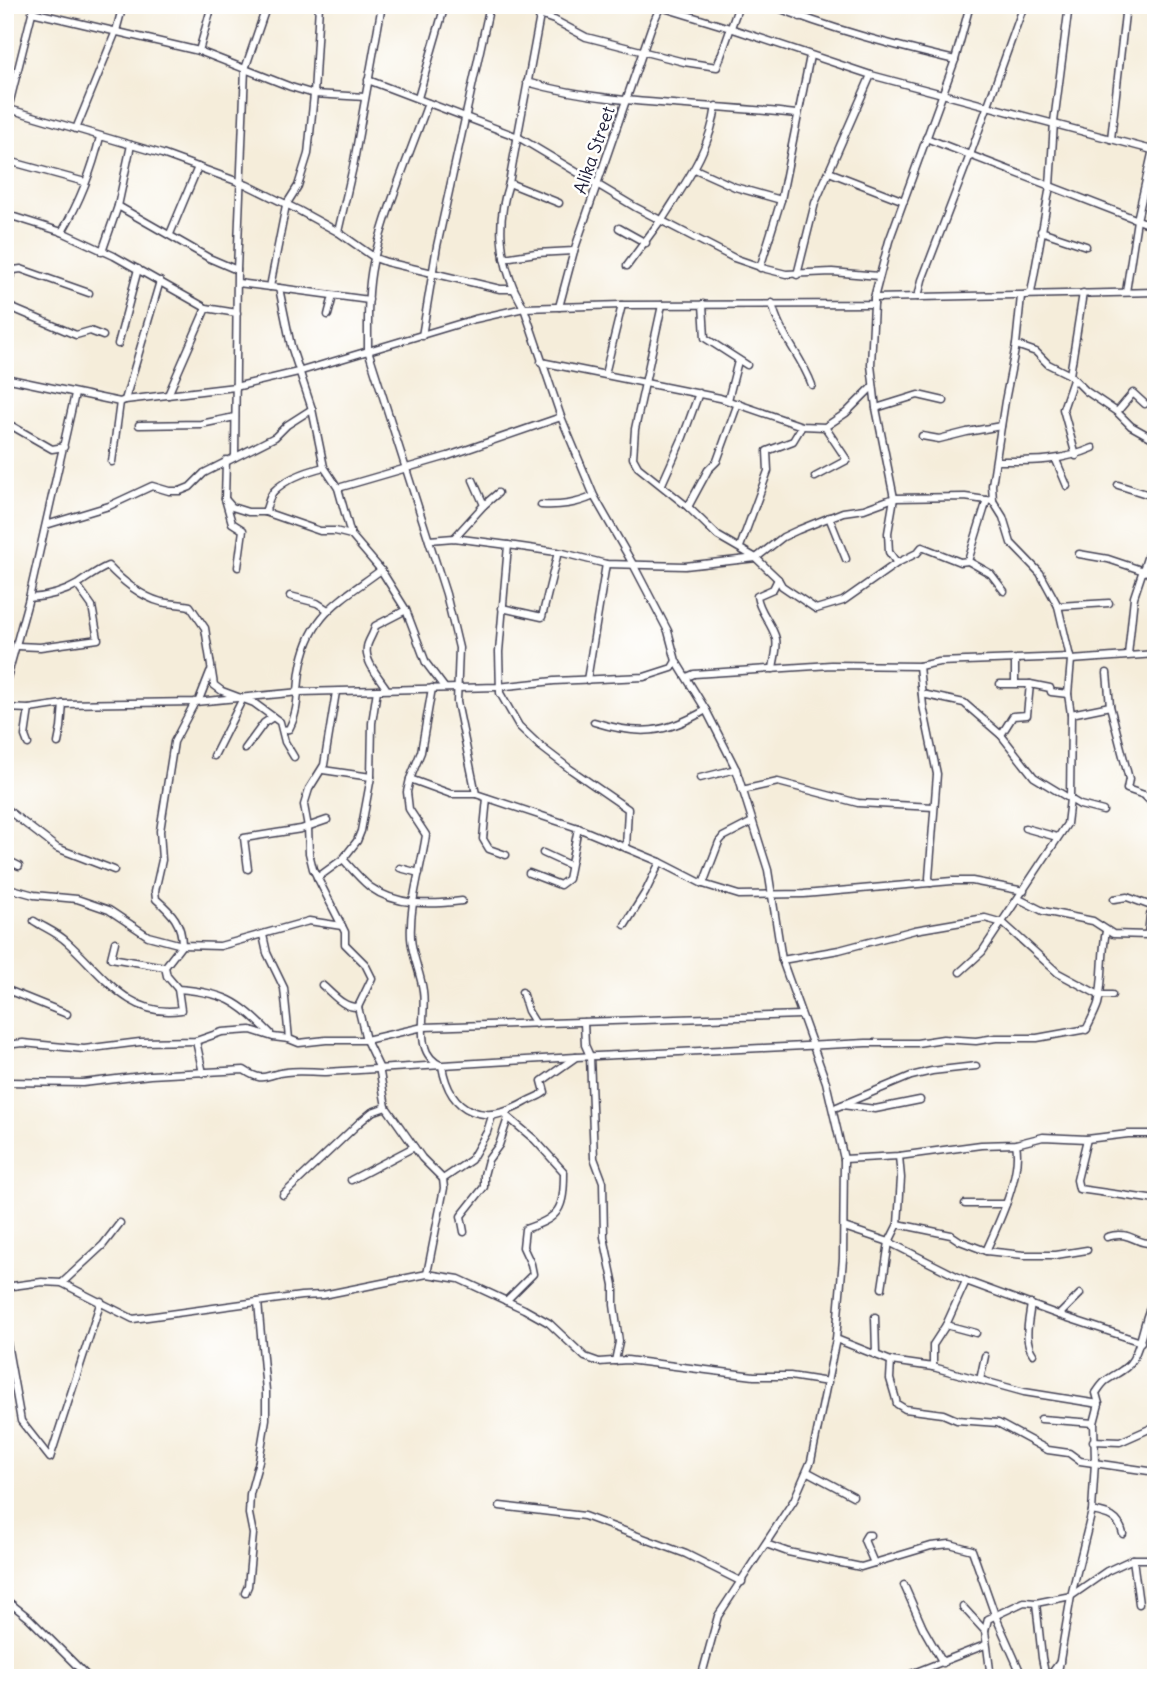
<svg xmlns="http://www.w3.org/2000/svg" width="1161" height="1683" font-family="Delius,sans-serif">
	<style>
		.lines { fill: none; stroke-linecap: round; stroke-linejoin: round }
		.minor-casing { stroke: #424053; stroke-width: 9 }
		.minor { stroke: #fff; stroke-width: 6 }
		.labels { text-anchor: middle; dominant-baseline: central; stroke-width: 5; stroke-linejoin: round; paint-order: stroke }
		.street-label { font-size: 18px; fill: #22223b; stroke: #fff }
	</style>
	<rect width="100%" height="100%" fill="#fff"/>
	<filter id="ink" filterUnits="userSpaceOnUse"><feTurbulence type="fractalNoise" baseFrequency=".0143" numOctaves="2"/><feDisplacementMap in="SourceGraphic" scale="14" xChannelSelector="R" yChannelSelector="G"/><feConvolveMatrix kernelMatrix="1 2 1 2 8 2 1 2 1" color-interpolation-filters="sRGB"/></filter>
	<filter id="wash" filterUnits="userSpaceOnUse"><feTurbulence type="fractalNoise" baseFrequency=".00686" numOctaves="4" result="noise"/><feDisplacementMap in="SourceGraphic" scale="28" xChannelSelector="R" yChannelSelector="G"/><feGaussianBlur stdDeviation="1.57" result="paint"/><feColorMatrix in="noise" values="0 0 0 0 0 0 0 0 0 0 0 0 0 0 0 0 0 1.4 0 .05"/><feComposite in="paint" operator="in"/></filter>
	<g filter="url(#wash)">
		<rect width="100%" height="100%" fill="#f5edda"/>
	</g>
	<g filter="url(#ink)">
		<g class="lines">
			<defs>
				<g id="minor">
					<polyline points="511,5 554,20 586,37 684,62 717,67 739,5"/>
					<polyline points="654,5 730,28 871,75 1156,151"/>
					<path d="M 771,5 C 830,29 892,45 955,60"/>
					<polyline points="1069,5 1054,122 1050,186 1031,293 1021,296 1016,345 1005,401 992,485 993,501 1003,517 1011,543 1040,573 1058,606 1070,657"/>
					<polyline points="32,12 199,51 291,87 314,94 365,97"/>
					<polyline points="800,17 803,5"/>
					<polyline points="199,51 212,5"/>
					<polyline points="368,80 518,137 635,207 734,258 766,269 786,274 832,272 879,276"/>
					<path d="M 527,82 C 614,107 707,103 796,114"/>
					<polyline points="418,98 445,5"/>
					<path d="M 428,103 C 409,156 386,209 373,263 C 367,291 368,322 368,350 L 446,594 L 459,648 L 457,702 L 476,794 L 578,828 L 660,862 L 703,884 L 739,895 L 804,894 L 952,881 L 972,881 L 1024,891"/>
					<polyline points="9,109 162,154 247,185 298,210 338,232 375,258 386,262 500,289 514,289 524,308 561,417 594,496 634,566 668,631 676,661 706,710 736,769 768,870 782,960 826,1082 844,1159 843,1259 836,1339 811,1461 794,1500 718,1616 701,1678"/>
					<polyline points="5,121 34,5"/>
					<polyline points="76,129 116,31 123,5"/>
					<polyline points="926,138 1156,227"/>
					<polyline points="1111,139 1126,5"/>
					<polyline points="5,160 85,182"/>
					<polyline points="695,169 735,187 781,200"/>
					<polyline points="829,172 904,201"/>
					<polyline points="509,183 559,203"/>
					<polyline points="118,206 209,258 237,270"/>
					<polyline points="5,214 62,232 114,256 206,308 237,313"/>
					<path d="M 662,220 C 685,183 710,151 716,106"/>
					<polyline points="619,228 646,243"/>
					<polyline points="1041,231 1086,246"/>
					<path d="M 62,232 C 80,201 92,171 100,137"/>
					<polyline points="338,232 353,167 382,5"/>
					<polyline points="170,234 198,167"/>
					<polyline points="102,252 118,206 131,145"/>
					<polyline points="504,258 536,253 574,251"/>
					<polyline points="627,266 660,221"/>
					<polyline points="760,268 781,200 810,56"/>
					<polyline points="797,275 815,203 871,75"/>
					<polyline points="238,283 279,288 291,346 312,409 324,467 338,488 351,535 381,570 406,610 426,663 444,687"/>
					<polyline points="5,285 14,270 21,269 89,293"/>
					<polyline points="270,287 286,205 298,186 308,154 314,94 319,5"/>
					<polyline points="279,288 369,300"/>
					<path d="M 514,289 C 499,253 497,220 509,183 L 542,5"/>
					<polyline points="1126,292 1137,220 1156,136"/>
					<polyline points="918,297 922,280 970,155 1024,5"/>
					<polyline points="874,298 889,241 955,60 970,5"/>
					<path d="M 772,303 C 779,334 801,355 812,385"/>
					<polyline points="703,304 705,338 747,365"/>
					<polyline points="874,304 871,365 876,408 894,498 888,533 889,552 897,563 917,553 922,547 960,562 968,561 987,500"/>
					<polyline points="5,305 76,335 90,331 103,336"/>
					<polyline points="662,305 635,429 633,458 638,467 688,507 718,536 756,558 778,579 782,586 816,609 843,601 897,563"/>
					<polyline points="559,307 574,251 651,28 661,5"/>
					<polyline points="328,315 333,296"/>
					<polyline points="422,336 437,246 490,5"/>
					<polyline points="118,344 138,269"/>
					<polyline points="1016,345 1036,352 1048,364 1070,375 1086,391 1117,412 1131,426 1156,440"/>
					<polyline points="541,362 720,398 802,426 825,427 846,413 873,386"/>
					<polyline points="605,374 622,305"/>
					<polyline points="1070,375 1083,293"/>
					<polyline points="5,378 120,402 125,400 235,387 298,372 475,319 524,308 622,305 874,304 874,298 1156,292"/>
					<polyline points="1073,380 1063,409 1076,456"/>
					<polyline points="168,395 206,308"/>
					<polyline points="125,400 160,281"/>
					<polyline points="728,400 738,361"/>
					<polyline points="876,408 918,395 944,401"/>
					<polyline points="1117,412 1133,393 1145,404"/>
					<polyline points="5,422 52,449 64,447"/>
					<polyline points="139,425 201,424 235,417"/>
					<polyline points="922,436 939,439 967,432 1001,426"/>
					<polyline points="235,457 237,270 245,69 267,5"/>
					<polyline points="226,460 225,499 232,523 243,530 238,567"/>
					<polyline points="1056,460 1067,486"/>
					<path d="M 997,461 C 1031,461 1061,462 1093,448"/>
					<polyline points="112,462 120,402"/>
					<polyline points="815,477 847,460 825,427"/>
					<polyline points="662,484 683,437 699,393"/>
					<polyline points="1118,485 1156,497"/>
					<polyline points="338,488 448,456 561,417"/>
					<polyline points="225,499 232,507 248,512 265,512 320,531 335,531 351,535"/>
					<polyline points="484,505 498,493"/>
					<path d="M 541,505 C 561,506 576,504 594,496"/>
					<polyline points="688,507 708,470 717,461 738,403"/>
					<path d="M 265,512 C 268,505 269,496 274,491 C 286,479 308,471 324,467"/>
					<polyline points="829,517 846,559"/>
					<polyline points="46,525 109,506 152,486 169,491 180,491 190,487 204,473 275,437 287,425 312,409"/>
					<polyline points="454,538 484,505 473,480"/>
					<polyline points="429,540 454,538 508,545 563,553 606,564 685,566 756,558 783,537 798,530 843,512 864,509 894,498 965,497 993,501"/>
					<polyline points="508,545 499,652 500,693 519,726 540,746 570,769 628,809 626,848"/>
					<polyline points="740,547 768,471 767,451 793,441 802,426"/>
					<polyline points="1079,554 1108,559 1156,575"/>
					<polyline points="968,561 991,574 1004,591"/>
					<polyline points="290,596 317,603 328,610"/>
					<path d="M 29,598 C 46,597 63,593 78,584 C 89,577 96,571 108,566 C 122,581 142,597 161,602 C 171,604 181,604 190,606 L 205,628 L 214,685 L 222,691 L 254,703 L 280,722 L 285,742 L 294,757"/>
					<polyline points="1058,606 1109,603"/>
					<polyline points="502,608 542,617 558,552"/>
					<polyline points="17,646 40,647 98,639 92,606 77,585"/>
					<polyline points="1128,655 1134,597 1156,531"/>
					<polyline points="1015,660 1015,683"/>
					<polyline points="919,666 923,706 937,774 929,878 931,883"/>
					<path d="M 773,669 C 774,659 778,649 776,639 C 772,623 759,612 757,596 L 773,589 L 778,579"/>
					<polyline points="1107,673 1110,706"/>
					<polyline points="687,677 694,674 831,665 919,666 939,662 1070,657 1071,660 1156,654"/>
					<polyline points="587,680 606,564"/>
					<polyline points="1000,684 1030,684 1050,688 1051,692 1068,694"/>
					<polyline points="5,685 29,598 75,394"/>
					<path d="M 386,688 C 379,677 364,661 367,647 C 368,640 374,634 375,626 L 406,610"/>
					<path d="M 432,688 L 421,752 L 410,779 L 407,792 L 409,809 L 426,835 C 421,869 409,904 411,938 C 412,956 421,974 423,991 C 427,1016 412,1053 442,1066 C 450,1114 485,1126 526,1102 C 532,1098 539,1097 545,1092 L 542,1081 L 576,1057 L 866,1043 L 917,1043 L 943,1039 L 976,1041 L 996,1038 L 1037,1038 L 1087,1029"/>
					<path d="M 377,690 L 372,723 L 371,777 L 361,831 L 357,841 L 343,859 C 351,868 360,879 370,887 C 396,906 431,905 462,901"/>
					<polyline points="922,694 964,703 1001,735 1034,777 1080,805 1103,811"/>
					<polyline points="199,700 210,672"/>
					<path d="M 195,702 L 174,742 L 160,831 L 162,860 L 155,891 L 156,899 C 172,913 182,923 182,945 L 220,946 L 309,921 L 342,926"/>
					<polyline points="5,708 29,709 63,704 195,702 300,692 498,687 554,681 644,677 672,668 676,661"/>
					<polyline points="1071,714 1110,706 1129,779 1127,789 1144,795 1156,807"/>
					<path d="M 594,722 C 639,736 665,734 706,710"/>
					<path d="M 283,730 L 289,729 C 299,711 297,692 300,672 C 309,614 338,602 381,570"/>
					<polyline points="1001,735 1013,716 1027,715 1030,684"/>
					<polyline points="58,743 61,728 63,704"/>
					<polyline points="28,744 25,736 29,709"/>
					<polyline points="245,749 264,723 273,717"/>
					<polyline points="214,756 243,698"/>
					<polyline points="323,770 371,777"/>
					<polyline points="700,778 736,769"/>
					<polyline points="410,779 451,794 476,794"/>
					<polyline points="742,790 778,782 858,803 934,807"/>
					<polyline points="487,798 483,839 489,849 506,855"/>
					<polyline points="5,808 57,848 114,870"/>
					<polyline points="1025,828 1057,837"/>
					<polyline points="543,853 569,865"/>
					<polyline points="5,859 19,866"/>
					<polyline points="400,868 419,873"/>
					<polyline points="248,869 244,838 301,829 327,820"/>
					<polyline points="529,873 560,885 568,879 578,828"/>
					<polyline points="317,878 343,859"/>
					<polyline points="703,884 719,842 723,837 752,822"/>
					<path d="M 5,887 L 34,895 L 77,899 L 109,910 L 148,936 L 182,945 L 165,967 L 167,976 L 178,989 C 225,993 237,1000 270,1033"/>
					<polyline points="1019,899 1043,911 1093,921 1113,934 1148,935 1150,915 1156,906"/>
					<polyline points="1114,899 1127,897 1154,907"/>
					<path d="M 34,921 C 45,928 58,933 67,942 C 101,972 129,1019 181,1010 L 178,989"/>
					<polyline points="625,925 645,893 660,862"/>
					<polyline points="263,935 267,953 284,988 289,1039"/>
					<polyline points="115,942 111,958 165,967"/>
					<polyline points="782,960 839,950 915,930 985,918 1003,923 1058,973 1099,995 1112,995"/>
					<polyline points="960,972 982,952 1067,824 1070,799 1071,714 1068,694 1071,660"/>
					<path d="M 322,985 C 333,994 343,1008 358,1007 L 372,978 L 365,964 L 345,944 L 345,932 L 342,926 L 313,869 L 309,853 L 308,827 L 304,805 L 309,789 L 324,765 L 336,692"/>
					<polyline points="5,989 67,1014"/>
					<polyline points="522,992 528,1011 536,1024"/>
					<polyline points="358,1007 366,1040 379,1067 386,1107 422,1158 443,1179"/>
					<polyline points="584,1022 585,1045 590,1056 594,1158 603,1182 604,1237 614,1285 614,1305 619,1342 615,1361"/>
					<path d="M 1086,1030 C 1090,1022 1095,1013 1098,1004 C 1104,981 1101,956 1106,931"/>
					<polyline points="196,1041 203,1073"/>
					<polyline points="5,1045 23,1043 84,1049 140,1042 196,1041 222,1032 251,1030 273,1037 289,1039 299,1043 326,1040 366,1040 423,1027 801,1015"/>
					<path d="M 5,1082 L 83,1083 L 150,1075 L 244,1070 C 265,1084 265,1074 286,1072 C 299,1070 313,1072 326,1072 L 576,1057"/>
					<polyline points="842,1105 875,1109 920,1100"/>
					<polyline points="837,1107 911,1076 932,1071 976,1066"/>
					<polyline points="1087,1139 1077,1180 1079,1189 1156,1200"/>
					<polyline points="844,1159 899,1156 981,1145 1016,1144 1043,1137 1087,1139 1128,1134 1156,1134"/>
					<polyline points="351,1180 414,1147"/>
					<polyline points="283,1195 360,1122 372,1112 386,1107"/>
					<polyline points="965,1204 1006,1204"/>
					<polyline points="898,1224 951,1235 960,1241 986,1251 1024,1255 1056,1255 1087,1250"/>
					<polyline points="844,1227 889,1242 966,1281 1059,1315 1141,1342"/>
					<polyline points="464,1232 461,1216 484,1187 484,1175 488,1160 499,1145 508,1118"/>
					<path d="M 1107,1237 C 1133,1229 1135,1247 1156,1242"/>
					<path d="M 986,1251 C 999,1223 1022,1174 1016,1144"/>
					<path d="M 427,1274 L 444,1188 L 443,1179 L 471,1160 L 487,1132 L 492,1116 L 503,1113 L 535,1140 L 564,1172 C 564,1209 560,1218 525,1229 L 523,1247 L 531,1264 L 533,1274 L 506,1301"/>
					<polyline points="62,1283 103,1245 120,1223"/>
					<polyline points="5,1287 42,1282 62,1283 133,1319 301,1296 323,1295 427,1274 459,1279 524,1309 549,1323 585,1357 599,1362 627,1360 754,1376 790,1376 828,1382"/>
					<polyline points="882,1288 889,1242 898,1224 901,1178 899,1156"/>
					<path d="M 1031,1304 C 1029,1320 1023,1340 1033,1354"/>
					<polyline points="1059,1315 1080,1294"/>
					<polyline points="875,1317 876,1354"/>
					<polyline points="946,1325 976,1333"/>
					<polyline points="5,1332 21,1421 50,1458 101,1301"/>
					<polyline points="836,1339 891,1361 933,1367 1024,1392 1099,1404"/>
					<polyline points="891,1361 890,1379 895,1396 897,1404 905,1409 943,1414 957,1420 998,1423 1048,1450 1069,1453 1080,1461 1156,1472"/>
					<polyline points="933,1367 933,1345 946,1325 966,1281"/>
					<polyline points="980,1380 985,1356"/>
					<polyline points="1041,1419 1094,1423"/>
					<polyline points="1093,1441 1120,1442 1156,1426"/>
					<polyline points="808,1472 853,1496"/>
					<polyline points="500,1506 584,1516 686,1554 742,1582"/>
					<path d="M 1092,1511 C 1107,1514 1119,1516 1123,1534"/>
					<polyline points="870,1535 867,1535 864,1540 874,1563"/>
					<polyline points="766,1544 788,1552 861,1567 931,1546 950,1544 972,1550 995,1615 1023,1678"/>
					<polyline points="1133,1559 1139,1604"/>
					<polyline points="904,1585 923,1628 943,1663"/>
					<polyline points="245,1593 248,1586 253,1534 249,1514 250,1494 259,1461 266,1419 266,1391 258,1302"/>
					<polyline points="5,1599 29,1618 89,1678"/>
					<polyline points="1036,1603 1042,1658 1046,1678"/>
					<polyline points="963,1607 985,1631 991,1678"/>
					<polyline points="985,1631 988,1619 1024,1602 1036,1603 1071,1596 1107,1571 1133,1559 1156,1559"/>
					<polyline points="901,1678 985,1645"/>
					<polyline points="1048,1678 1060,1662"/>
					<path d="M 1057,1678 L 1071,1596 L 1092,1511 L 1095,1462 L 1094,1423 L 1099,1404 L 1096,1393 C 1099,1389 1102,1383 1107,1380 C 1116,1373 1127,1370 1133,1359 C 1144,1338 1144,1314 1156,1295"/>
				</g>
			</defs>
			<use href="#minor" class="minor-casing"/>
			<use href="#minor" class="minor"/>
		</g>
	</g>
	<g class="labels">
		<g class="street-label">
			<text transform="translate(594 150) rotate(-71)">Alika Street</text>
		</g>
	</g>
	<rect width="1161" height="1683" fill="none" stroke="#fff" stroke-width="28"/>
</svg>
